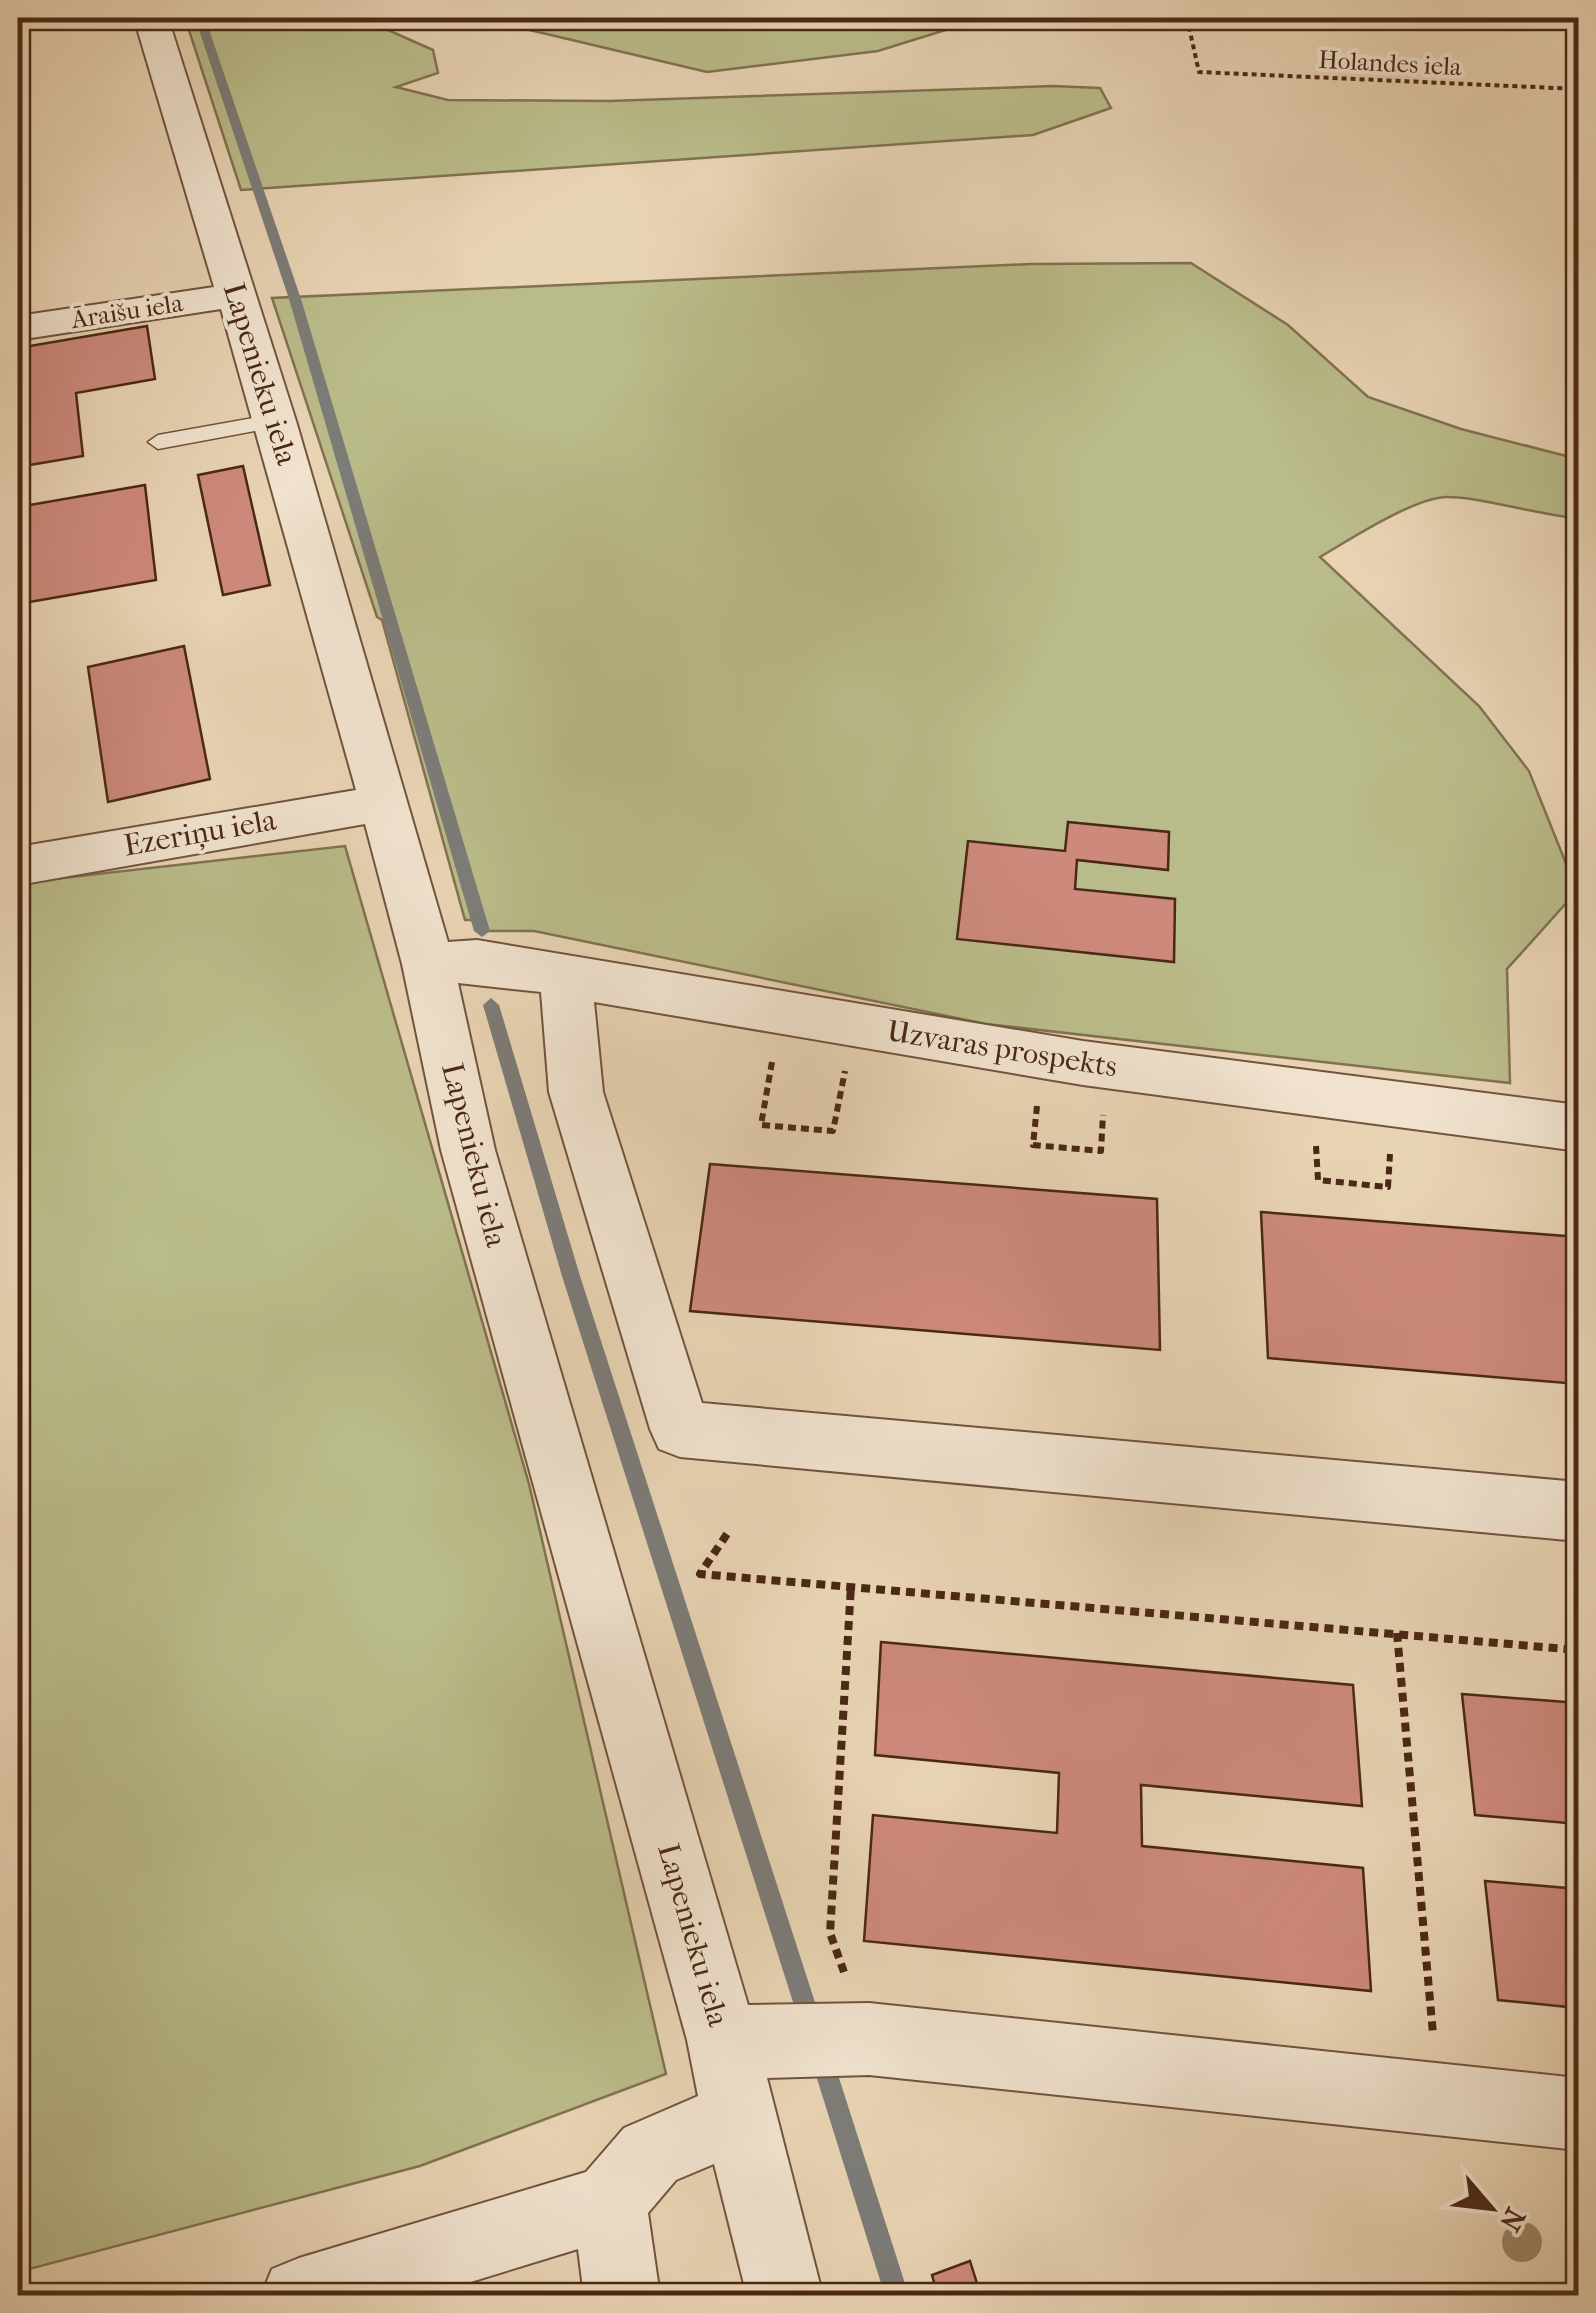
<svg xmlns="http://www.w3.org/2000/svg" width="1596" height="2313" font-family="'IM FELL French Canon',serif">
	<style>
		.green { fill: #babb8a; stroke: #827250; stroke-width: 2.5 }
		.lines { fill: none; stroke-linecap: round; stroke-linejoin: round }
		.stream { fill: #7c7c78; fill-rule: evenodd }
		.building { fill: #cd897c; stroke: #4b2816; stroke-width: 2.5 }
		.lane-casing { stroke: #72533d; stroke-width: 3 }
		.street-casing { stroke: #72533d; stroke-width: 4 }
		.path-far2 { stroke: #4b2816; stroke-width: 4; stroke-dasharray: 5 4; stroke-linecap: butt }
		.path-far1 { stroke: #4b2816; stroke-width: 6; stroke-dasharray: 8 5; stroke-linecap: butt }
		.path { stroke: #4b2816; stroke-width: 8; stroke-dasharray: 9 6; stroke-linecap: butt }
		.lane { fill: #f0e2ce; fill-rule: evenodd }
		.street { fill: #f0e2ce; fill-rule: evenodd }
		.tree { fill: #9e8569 }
		.labels { text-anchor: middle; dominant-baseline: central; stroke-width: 8; stroke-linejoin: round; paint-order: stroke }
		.far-street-label { font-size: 25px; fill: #4b2816; stroke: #f0e2ce }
		.street-label { font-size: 30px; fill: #4b2816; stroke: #f0e2ce }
	</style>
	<rect width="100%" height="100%" fill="#e8d3b3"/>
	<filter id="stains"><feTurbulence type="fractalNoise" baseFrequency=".002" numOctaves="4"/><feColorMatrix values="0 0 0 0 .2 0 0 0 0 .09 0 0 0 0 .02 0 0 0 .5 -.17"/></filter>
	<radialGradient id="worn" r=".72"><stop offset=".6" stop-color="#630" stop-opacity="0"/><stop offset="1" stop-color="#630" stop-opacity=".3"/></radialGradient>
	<g class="green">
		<polygon points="185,18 361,18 433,50 438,73 396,87 448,100 609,101 1053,86 1100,88 1111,108 1033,135 241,190"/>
		<polygon points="500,18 984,18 878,51 707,72 517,27"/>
		<path d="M 1191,263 L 1288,325 L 1368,397 L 1461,429 L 1578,459 L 1578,518 C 1536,515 1483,497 1447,497 C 1415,497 1349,540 1320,557 L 1479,706 L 1529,771 L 1577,891 L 1507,969 L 1510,1083 L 986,1024 L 534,931 L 482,931 L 480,920 L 465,920 L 382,620 L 377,617 L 272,298 L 1031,264 Z"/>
		<polygon points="345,846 529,1484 666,2074 420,2166 18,2272 18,883"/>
	</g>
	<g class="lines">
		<g class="stream">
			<polygon points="195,18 205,18 301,299 490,931 482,937 474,931 289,299"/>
			<polygon points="491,998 499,1005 580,1276 822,2024 819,2032 811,2035 803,2032 800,2024 562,1276 483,1005"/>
			<polygon points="820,2042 828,2045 831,2053 909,2296 885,2296 809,2053 812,2045"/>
		</g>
	</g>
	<g class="building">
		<polygon points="147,326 155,379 76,393 83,456 18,467 18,348"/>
		<polygon points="243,466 270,585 223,595 198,475"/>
		<polygon points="145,485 156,580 18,604 18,507"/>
		<polygon points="184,646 210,779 108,802 88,667"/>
		<polygon points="1068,822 1169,832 1168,870 1077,860 1075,889 1175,899 1174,962 957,939 968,841 1065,851"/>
		<polygon points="710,1164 1157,1199 1160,1350 690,1311"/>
		<polygon points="1261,1212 1578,1237 1578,1384 1268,1358"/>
		<polygon points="881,1642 1353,1685 1362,1806 1141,1785 1142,1846 1363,1868 1371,1991 864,1941 873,1815 1057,1833 1059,1773 875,1755"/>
		<polygon points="1462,1694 1578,1703 1578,1824 1475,1815"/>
		<polygon points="1485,1881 1578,1889 1578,2008 1498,2000"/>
		<polygon points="970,2261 981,2296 938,2296 932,2275"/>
	</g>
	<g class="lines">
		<defs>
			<polygon id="lane" points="275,414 282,416 282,426 158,449 148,442 158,435"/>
			<polygon id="street" points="134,18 168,18 296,421 448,942 477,940 1083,1041 1578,1105 1578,1151 1083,1085 594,1002 603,1092 702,1403 1578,1482 1578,1541 680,1457 659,1449 650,1429 549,1092 541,992 458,983 495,1150 748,2005 869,2003 1578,2078 1578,2150 869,2075 767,2078 823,2296 747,2296 714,2164 676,2180 648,2213 660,2296 584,2296 578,2249 425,2296 261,2296 272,2269 299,2258 586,2172 624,2128 698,2096 687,2040 441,1150 402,964 365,824 18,885 18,847 356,790 221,309 18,340 18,316 214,287"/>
		</defs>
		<use href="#lane" class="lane-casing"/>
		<use href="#street" class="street-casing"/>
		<polyline class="path-far2" points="1187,18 1199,72 1578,89"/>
		<g class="path-far1">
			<polyline points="772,1062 761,1125 833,1131 845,1071"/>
			<polyline points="1037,1106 1033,1145 1101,1151 1103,1115"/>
			<polyline points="1316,1146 1318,1180 1388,1187 1390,1154"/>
		</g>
		<g class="path">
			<polyline points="727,1534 700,1574 1578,1650"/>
			<polyline points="1397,1633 1433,2034"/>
			<polyline points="844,1972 830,1933 851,1586"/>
		</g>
		<use href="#lane" class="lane"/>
		<use href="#street" class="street"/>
	</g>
	<circle class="tree" cx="1522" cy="2242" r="20"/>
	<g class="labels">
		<g class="far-street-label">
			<text transform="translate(1390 63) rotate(3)">Holandes iela</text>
			<text transform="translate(127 311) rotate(-9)">Āraišu iela</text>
		</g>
		<g class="street-label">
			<text transform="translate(260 374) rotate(73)">Lapenieku iela</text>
			<text transform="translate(200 833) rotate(-10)">Ezeriņu iela</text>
			<text transform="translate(1002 1049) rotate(9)">Uzvaras prospekts</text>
			<text transform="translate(474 1155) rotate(76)">Lapenieku iela</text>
			<text transform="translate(693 1935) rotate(74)">Lapenieku iela</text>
		</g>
	</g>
	<rect width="1596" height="2313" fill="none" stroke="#e8d3b3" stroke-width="60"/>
	<rect x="20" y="20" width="1556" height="2273" fill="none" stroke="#4b2816" stroke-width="5"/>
	<rect x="30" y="30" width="1536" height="2253" fill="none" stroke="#4b2816" stroke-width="2.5"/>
	<g transform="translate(1491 2208) rotate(118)" stroke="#f0e2ce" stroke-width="8" paint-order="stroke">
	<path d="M0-8L18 38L0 25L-18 38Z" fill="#4b2816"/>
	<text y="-15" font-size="28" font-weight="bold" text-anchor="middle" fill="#4b2816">N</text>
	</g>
	<rect width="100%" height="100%" filter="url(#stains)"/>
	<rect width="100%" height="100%" fill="url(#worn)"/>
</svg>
